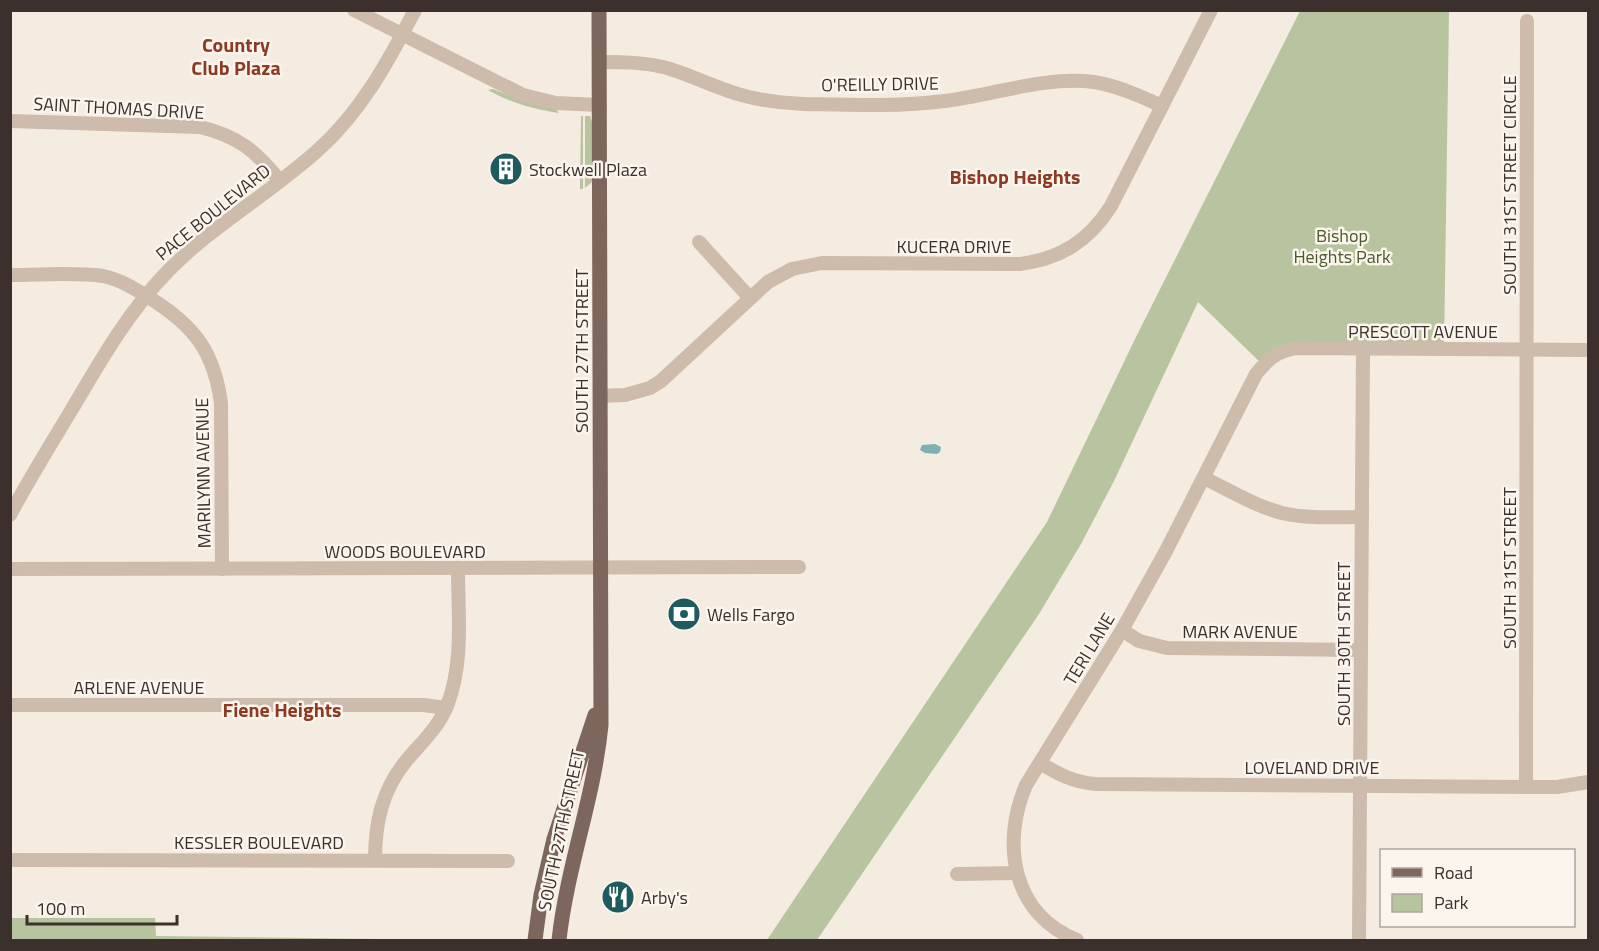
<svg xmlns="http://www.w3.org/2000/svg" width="1599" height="951" font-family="'Titillium Web',sans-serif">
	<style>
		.green { fill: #b8c4a0 }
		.water { fill: #7fb0b2 }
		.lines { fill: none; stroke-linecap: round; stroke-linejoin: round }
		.minor { stroke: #cdbbac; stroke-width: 14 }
		.major { stroke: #7d675c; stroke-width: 15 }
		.labels { text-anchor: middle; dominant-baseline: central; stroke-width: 5; stroke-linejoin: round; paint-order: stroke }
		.street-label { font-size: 18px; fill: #3b302b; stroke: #fbf5ee }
		.poi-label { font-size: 18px; fill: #3b302b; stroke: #fbf5ee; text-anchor: start }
		.park-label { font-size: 18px; fill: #4a5a2e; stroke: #fbf5ee }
		.neighbourhood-label { font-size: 20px; font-weight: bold; fill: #8c3b22; stroke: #fbf5ee }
	</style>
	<rect width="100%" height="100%" fill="#f4ebe1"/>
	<g class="green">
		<polygon points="1300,11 1449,11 1444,349 1296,348 1263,365 1198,302 1114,481 1081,544 1039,614 817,940 767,940 1047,522 1136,337"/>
		<path d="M 493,89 L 523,101 L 556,109 L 559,113 C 534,109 511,103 488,90 Z"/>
		<polygon points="581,116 583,116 583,189 580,189 580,185"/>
		<polygon points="585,116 590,116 592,122 593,181 585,188"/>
		<polygon points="11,918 155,918 156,936 450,940 11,940"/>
	</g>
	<polygon class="water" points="935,444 941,447 940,452 937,454 925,453 920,450 922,445"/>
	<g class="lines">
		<g class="minor">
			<polyline points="354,10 523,95 556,103 600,105"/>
			<path d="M 599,62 C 621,62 642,62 663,67 C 683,72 703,82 723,89 C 749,99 776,103 803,104 C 850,105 898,107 945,101 C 994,95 1044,76 1094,82 C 1118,86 1140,96 1162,106"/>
			<path d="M 10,121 L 200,127 C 238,136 256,151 280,181"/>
			<polyline points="699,242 750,298"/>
			<path d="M 10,275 C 41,275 73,272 103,276 C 122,280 137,290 153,300 C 195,327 214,352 221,403 L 222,569"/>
			<path d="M 600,396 L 625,395 L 650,388 L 661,381 L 768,282 L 792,269 L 822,263 L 1020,264 C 1060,259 1089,241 1111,206 L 1211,10"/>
			<path d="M 1204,478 C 1229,490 1255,506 1282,513 C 1307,519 1336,517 1362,517"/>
			<path d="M 10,515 C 29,479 51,444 72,409 C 101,360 128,312 168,271 C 212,226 269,194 317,151 C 361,112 388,62 415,10"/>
			<polyline points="10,569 799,567"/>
			<polyline points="1122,630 1139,641 1167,648 1361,650"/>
			<polyline points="10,705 424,705 446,708"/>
			<path d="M 1040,763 C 1058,774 1073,782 1095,784 L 1526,787 L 1557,787 L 1588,782"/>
			<polyline points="1526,787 1527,21"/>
			<polyline points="10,860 508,861"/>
			<path d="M 375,860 C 375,823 382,790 406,761 C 421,743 438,728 447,706 C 464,663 458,614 458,569"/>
			<polyline points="957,874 1017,873"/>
			<path d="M 1077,940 C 1012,914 1001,844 1026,785 L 1122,630 L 1166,551 L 1256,374 C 1268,359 1277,351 1296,348 L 1588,350"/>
			<polyline points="1359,940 1363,349"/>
		</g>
		<g class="major">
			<polyline points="535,940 541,895 554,839 595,715"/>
			<path d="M 559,940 C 567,867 594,798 601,725 L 599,10"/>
		</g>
	</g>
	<defs>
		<symbol id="building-disc" viewBox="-11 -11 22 22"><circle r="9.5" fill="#1f5a5e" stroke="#fbf5ee"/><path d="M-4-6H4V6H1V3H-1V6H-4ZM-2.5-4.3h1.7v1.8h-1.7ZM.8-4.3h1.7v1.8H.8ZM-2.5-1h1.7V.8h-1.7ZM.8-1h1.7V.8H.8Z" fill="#fff"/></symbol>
		<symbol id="bank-disc" viewBox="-11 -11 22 22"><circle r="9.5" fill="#1f5a5e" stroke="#fbf5ee"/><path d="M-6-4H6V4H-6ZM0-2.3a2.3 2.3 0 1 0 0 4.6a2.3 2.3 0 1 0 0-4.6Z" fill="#fff"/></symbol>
		<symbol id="restaurant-disc" viewBox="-11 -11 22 22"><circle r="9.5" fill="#1f5a5e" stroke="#fbf5ee"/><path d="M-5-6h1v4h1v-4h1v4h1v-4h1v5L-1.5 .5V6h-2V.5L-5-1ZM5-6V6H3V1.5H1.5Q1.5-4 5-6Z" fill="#fff"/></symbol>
	</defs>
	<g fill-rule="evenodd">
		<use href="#building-disc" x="487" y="150" width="38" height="38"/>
		<use href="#bank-disc" x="665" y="595" width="38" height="38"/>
		<use href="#restaurant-disc" x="599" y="878" width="38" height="38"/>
	</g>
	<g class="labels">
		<g class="street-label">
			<text transform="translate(880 84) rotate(-1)">O'REILLY DRIVE</text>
			<text transform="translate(119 108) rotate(3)">SAINT THOMAS DRIVE</text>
			<text transform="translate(1509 185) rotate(-90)">SOUTH 31ST STREET CIRCLE</text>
			<text transform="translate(213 212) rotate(-39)">PACE BOULEVARD</text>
			<text x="954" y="246">KUCERA DRIVE</text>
			<text x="1423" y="331">PRESCOTT AVENUE</text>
			<text transform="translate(581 351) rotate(-90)">SOUTH 27TH STREET</text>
			<text transform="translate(203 473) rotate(-91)">MARILYNN AVENUE</text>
			<text x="405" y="551">WOODS BOULEVARD</text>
			<text transform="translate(1509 568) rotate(-90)">SOUTH 31ST STREET</text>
			<text x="1240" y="631">MARK AVENUE</text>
			<text transform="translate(1343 644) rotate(-90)">SOUTH 30TH STREET</text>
			<text transform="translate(1089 649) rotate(-59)">TERI LANE</text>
			<text x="139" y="687">ARLENE AVENUE</text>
			<text x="1312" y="767">LOVELAND DRIVE</text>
			<text transform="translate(561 830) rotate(-78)">SOUTH 27TH STREET</text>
			<text x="259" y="842">KESSLER BOULEVARD</text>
		</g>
		<g class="poi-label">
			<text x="529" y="169">Stockwell Plaza</text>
			<text x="707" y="614">Wells Fargo</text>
			<text x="641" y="897">Arby's</text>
		</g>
		<g class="park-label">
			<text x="1342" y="235">Bishop<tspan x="1342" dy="21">Heights Park</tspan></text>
		</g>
		<g class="neighbourhood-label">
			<text x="236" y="44">Country<tspan x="236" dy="23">Club Plaza</tspan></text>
			<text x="1015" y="176">Bishop Heights</text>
			<text x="282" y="709">Fiene Heights</text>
		</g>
	</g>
	<rect width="1599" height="951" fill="none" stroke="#3b302b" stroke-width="24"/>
	<rect x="1380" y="849" width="195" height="78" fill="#fbf5ee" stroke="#aea6a0" stroke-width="1.5"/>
	<rect x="1392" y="868" width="30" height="9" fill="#7d675c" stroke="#aea6a0" stroke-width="1.5"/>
	<text x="1434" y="879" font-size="18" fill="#3b302b">Road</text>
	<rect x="1392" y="894" width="30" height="18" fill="#b8c4a0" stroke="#aea6a0" stroke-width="1.5"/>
	<text x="1434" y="909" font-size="18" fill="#3b302b">Park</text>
	<path d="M27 915v9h150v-9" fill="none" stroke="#3b302b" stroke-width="3"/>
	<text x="36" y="915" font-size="18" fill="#3b302b" stroke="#fbf5ee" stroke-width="4.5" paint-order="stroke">100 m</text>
</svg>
